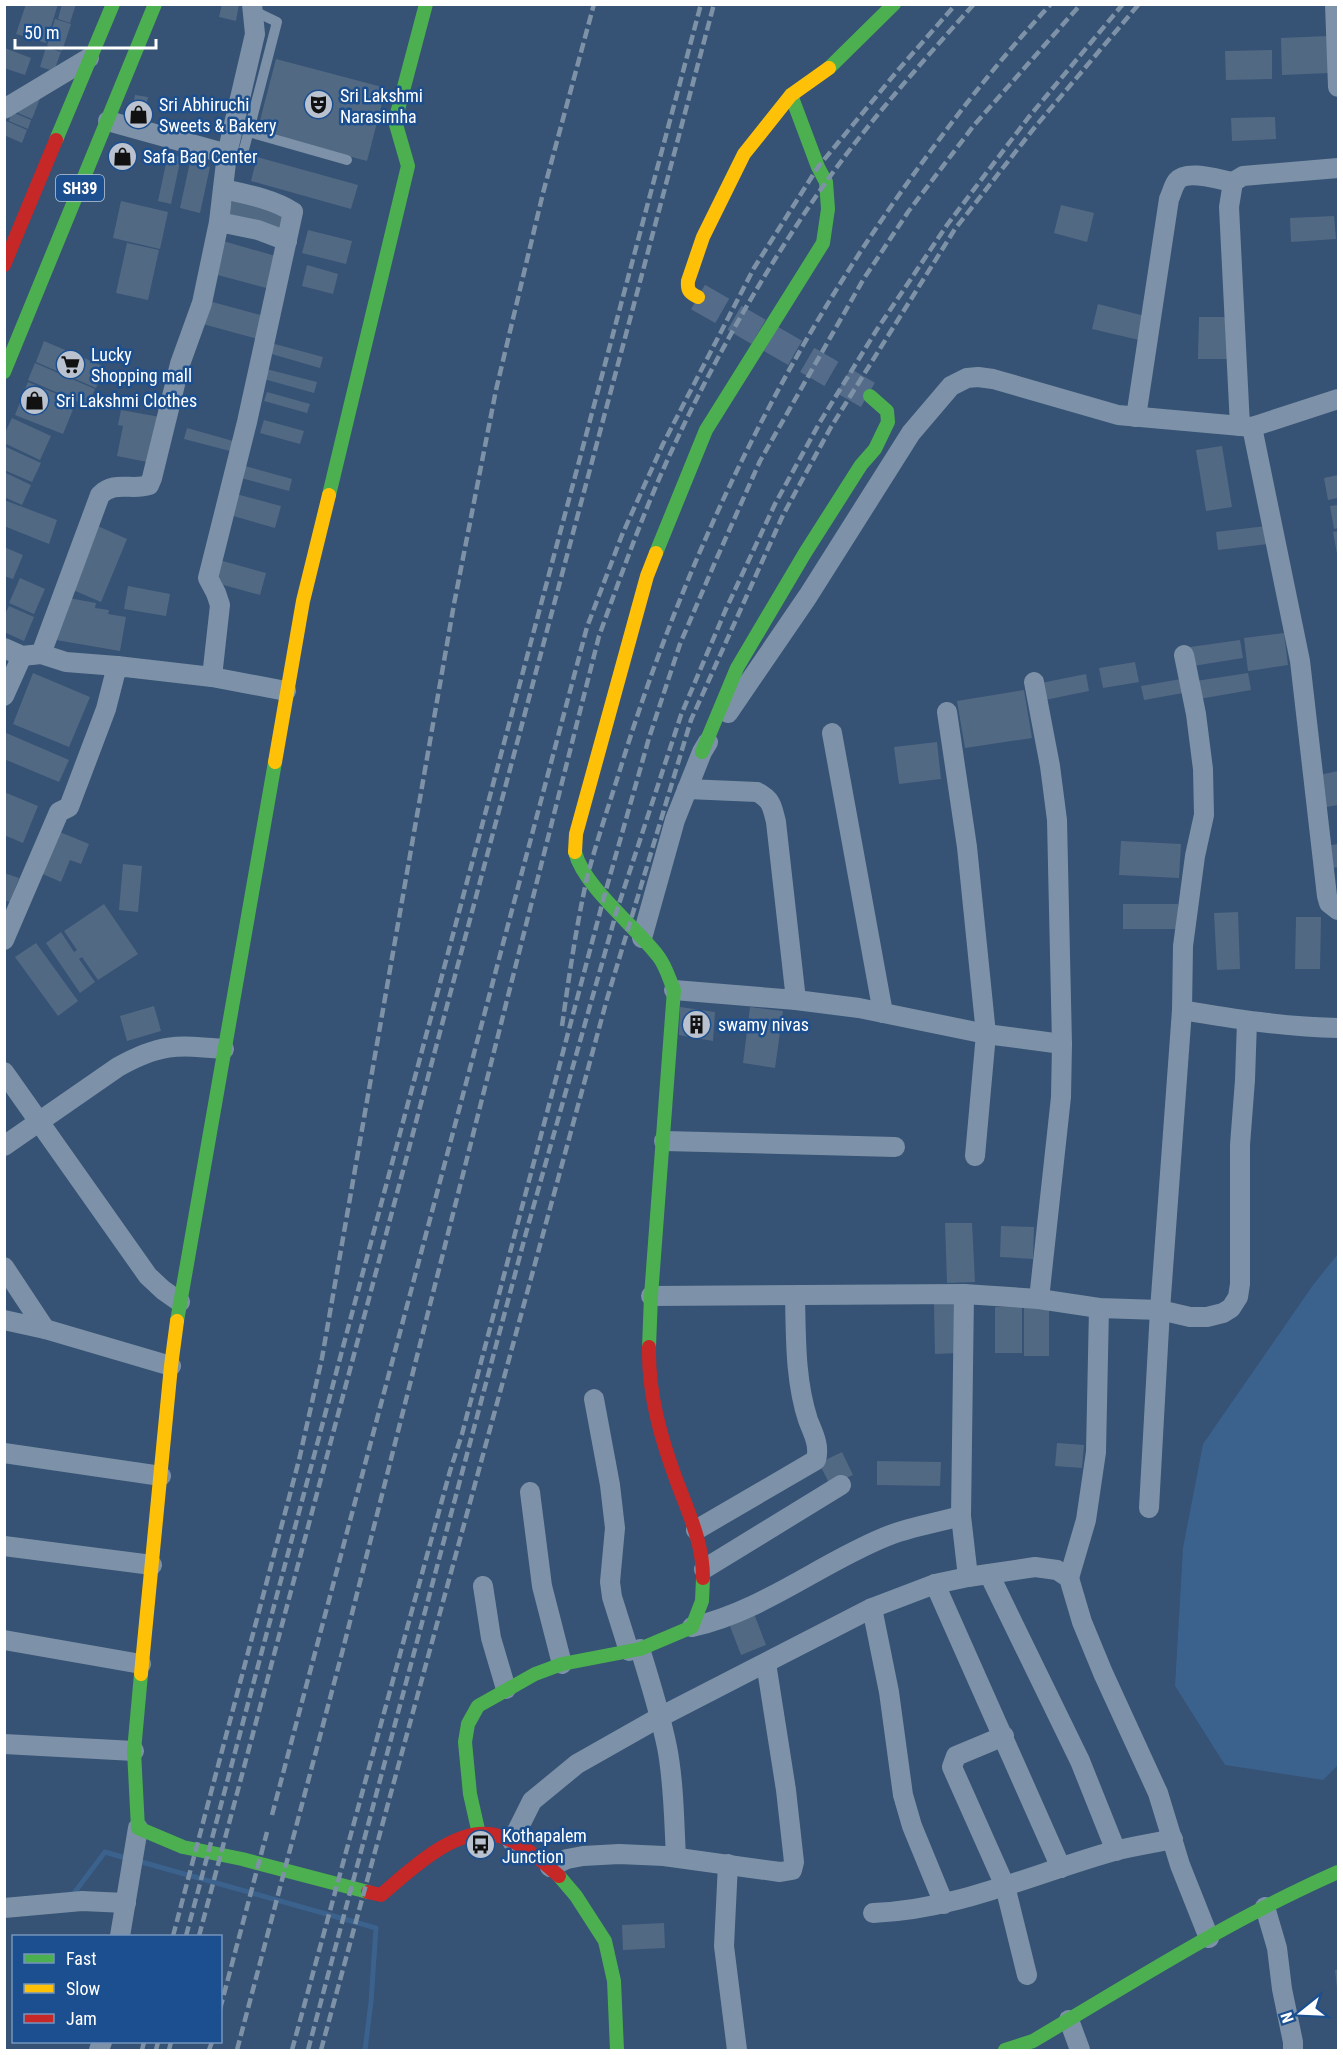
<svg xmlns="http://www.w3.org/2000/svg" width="1343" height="2055" font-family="'Roboto Condensed',sans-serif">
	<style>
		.water { fill: #3b618d }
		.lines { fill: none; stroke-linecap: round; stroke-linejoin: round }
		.stream { stroke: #3b618d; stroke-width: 5 }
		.building { fill: #526984 }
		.secondary-tunnel { stroke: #546c89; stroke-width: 28; stroke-dasharray: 28 14; stroke-linecap: butt }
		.lane { stroke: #7d92a8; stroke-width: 10 }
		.street { stroke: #7d92a8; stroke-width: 20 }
		.fast { stroke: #4caf50; stroke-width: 14 }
		.slow { stroke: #ffc107; stroke-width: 14 }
		.jam { stroke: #c62828; stroke-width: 14 }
		.rail { stroke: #7e92a7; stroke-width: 4.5; stroke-dasharray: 10 4.5; stroke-linecap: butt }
		.labels { text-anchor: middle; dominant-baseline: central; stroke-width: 5; stroke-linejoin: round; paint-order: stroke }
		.shield { fill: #1b4f8f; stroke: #bbcadd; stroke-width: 1.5 }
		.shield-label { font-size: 16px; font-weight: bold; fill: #fff }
		.poi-label { font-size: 18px; fill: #fff; stroke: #1b4f8f; text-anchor: start }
	</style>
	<rect width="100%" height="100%" fill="#365274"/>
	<polygon class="water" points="1338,1254 1338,1765 1323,1780 1225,1765 1175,1686 1183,1548 1203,1444 1313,1285"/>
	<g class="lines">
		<g class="stream">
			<polyline points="138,1861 376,1928 371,2002 365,2050"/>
			<polyline points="71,1897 105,1852 129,1859"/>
		</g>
	</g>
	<g class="building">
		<polygon points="26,4 58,4 46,43 16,34"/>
		<polygon points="62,4 76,4 70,23 58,19"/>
		<polygon points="222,4 239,4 236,21 219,17"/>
		<polygon points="55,19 71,24 62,51 47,46"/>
		<polygon points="1328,36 1329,73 1282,75 1281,38"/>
		<polygon points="46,47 61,52 54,71 40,67"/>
		<polygon points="5,48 31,58 25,75 4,68"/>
		<polygon points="1272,50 1272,79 1226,80 1225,51"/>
		<polygon points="276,59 386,88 367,161 257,132"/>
		<polygon points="135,95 148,97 142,128 130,125"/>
		<polygon points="41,96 32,119 18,113 22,104"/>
		<polygon points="12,112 31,120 28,129 9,121"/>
		<polygon points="1275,117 1276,139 1232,141 1231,118"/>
		<polygon points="4,120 27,130 22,143 4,135"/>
		<polygon points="168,154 181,157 171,204 158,201"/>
		<polygon points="257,157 358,185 351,209 251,181"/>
		<polygon points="190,162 210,167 200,213 180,208"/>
		<polygon points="233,198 287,214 282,229 228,214"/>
		<polygon points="121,201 168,212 160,249 113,238"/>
		<polygon points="1061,205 1094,213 1087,242 1054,233"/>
		<polygon points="1334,216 1336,239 1291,242 1290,218"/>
		<polygon points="308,230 352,241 346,264 302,253"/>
		<polygon points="223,241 279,257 270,289 214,274"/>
		<polygon points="127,243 159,250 148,300 116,293"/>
		<polygon points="307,265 338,274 333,294 302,286"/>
		<polygon points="205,300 268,317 262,340 199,323"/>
		<polygon points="1098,304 1145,316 1139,340 1092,329"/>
		<polygon points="1199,317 1227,317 1227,359 1198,359"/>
		<polygon points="44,341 105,367 96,388 36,362"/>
		<polygon points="271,343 323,357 320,368 268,353"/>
		<polygon points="35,363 95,389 88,406 28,380"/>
		<polygon points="266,369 317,382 314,393 264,379"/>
		<polygon points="28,382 76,402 63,434 15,415"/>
		<polygon points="267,392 310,404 307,413 264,401"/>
		<polygon points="121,410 160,417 152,463 117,456 123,426 118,425"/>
		<polygon points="12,418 51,436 40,460 4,443 4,435"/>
		<polygon points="264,420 304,431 300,444 260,433"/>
		<polygon points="187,428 233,441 230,451 184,439"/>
		<polygon points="4,446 41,463 32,482 4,470"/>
		<polygon points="1222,446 1232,507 1206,511 1196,450"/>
		<polygon points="245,466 292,479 289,491 241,478"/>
		<polygon points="4,472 31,485 22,505 4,497"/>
		<polygon points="1338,475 1338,498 1328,500 1324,478"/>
		<polygon points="236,494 281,506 275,528 230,515"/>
		<polygon points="4,500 57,520 49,544 4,526"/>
		<polygon points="1338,505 1338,528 1334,529 1330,506"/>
		<polygon points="93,524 127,539 101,602 66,587"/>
		<polygon points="1266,526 1268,544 1218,550 1216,532"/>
		<polygon points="1338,531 1338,554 1337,554 1333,532"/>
		<polygon points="4,547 23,555 13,579 4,576"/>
		<polygon points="219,560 266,573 260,595 213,582"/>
		<polygon points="20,578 45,589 34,614 9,603"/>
		<polygon points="128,586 170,594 166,616 124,609"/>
		<polygon points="63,597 96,603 95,608 109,610 108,614 126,617 120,651 56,640"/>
		<polygon points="9,606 34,617 24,641 4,632 4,616"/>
		<polygon points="1284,633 1288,665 1248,671 1244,638"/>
		<polygon points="1240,640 1243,658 1193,666 1190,647"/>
		<polygon points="1135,662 1139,682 1103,688 1099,668"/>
		<polygon points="33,673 90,697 69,747 13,724"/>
		<polygon points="1248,673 1251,690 1199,699 1196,681"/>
		<polygon points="1086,674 1089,691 1045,700 1041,683"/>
		<polygon points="1181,679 1183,693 1144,700 1141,686"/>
		<polygon points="1024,690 1032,738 965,748 957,701"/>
		<polygon points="4,732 69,760 59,782 4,759"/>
		<polygon points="937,742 941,779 899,784 894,747"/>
		<polygon points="1338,771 1338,805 1326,807 1319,775"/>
		<polygon points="4,792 38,806 23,843 4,835"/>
		<polygon points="55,830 89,844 81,864 70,860 61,882 38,872"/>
		<polygon points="1121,841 1181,844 1179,878 1119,875"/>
		<polygon points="1338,844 1338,867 1328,869 1325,846"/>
		<polygon points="123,864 142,866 138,912 119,910"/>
		<polygon points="4,873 19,878 10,902 4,900"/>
		<polygon points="104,904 138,954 98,980 82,957 79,959 95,982 80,993 46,943 61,932 74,952 77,950 64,931"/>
		<rect x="1123" y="904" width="55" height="25"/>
		<polygon points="1238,912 1240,969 1217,970 1214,913"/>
		<polygon points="1296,917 1321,917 1320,969 1295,969"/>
		<polygon points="36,943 78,1001 58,1016 15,957"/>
		<polygon points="154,1006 161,1031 127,1041 120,1016"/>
		<polygon points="680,1007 715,1012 713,1041 679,1035"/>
		<polygon points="750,1007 783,1011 775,1068 743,1063"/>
		<polygon points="945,1223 972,1223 975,1282 947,1283"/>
		<polygon points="1001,1226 1034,1227 1033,1259 1000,1257"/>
		<polygon points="934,1304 958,1304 959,1353 935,1354"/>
		<rect x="995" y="1307" width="27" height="46"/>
		<rect x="1024" y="1307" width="25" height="49"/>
		<polygon points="1057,1443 1084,1445 1082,1468 1055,1466"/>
		<polygon points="842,1452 853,1475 830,1485 819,1463"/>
		<polygon points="877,1461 941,1462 940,1486 877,1485"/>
		<polygon points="753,1611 766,1645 741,1655 728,1621"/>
		<polygon points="664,1923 665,1948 623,1950 622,1925"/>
		<polygon points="1335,1970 1338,1970 1338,1988 1337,1988"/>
	</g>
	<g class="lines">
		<polyline class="secondary-tunnel" points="698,297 870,396"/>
		<g class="lane">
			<polyline points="249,132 347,160"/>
			<polyline points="227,154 242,157 277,22 252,10"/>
		</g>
		<g class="street">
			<polyline points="252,4 255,34 227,154 219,222 258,230 287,241"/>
			<polyline points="1335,4 1338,87"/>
			<polyline points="4,109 89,58"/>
			<polyline points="108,121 227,154"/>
			<path d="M 1136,417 L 1169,199 C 1172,193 1173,186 1177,181 C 1187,169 1220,180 1233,182"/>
			<polyline points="1240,426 1229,207 1233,182 1243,176 1338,168"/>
			<polyline points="1252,427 1300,661 1327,896 1329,903 1338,910"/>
			<polyline points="4,648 22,656 41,654 66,662 117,666"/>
			<path d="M 41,654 L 100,495 C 115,480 131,491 149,485 L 152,478 L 180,364 L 202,303 L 219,222"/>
			<path d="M 212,677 L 220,605 L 216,593 L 208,578 L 247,422 L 293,212 C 273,199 246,194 223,189"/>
			<polyline points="1034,682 1050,766 1057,820 1062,1044 1061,1097 1039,1299"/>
			<polyline points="4,696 22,656"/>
			<polyline points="947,712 967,847 986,1034 975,1156"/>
			<polyline points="728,713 808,596 911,433 951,386 967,378 978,377 993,379 1118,415 1252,427 1338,399"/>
			<polyline points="832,733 883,1013"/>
			<path d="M 687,789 L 757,792 C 772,800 772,806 776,822 L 796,1000"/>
			<polyline points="642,938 675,820 702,752 708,742"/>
			<polyline points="4,940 59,812 69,807 106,709 117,666 212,677 286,691"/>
			<polyline points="674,990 796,1000 859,1008 986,1034 1062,1044"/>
			<path d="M 1182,1010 C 1234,1019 1286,1027 1338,1028"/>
			<polyline points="4,1072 148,1276 163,1290 180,1302"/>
			<polyline points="664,1141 895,1147"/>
			<path d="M 4,1146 L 118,1067 C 161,1043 177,1045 224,1049"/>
			<polyline points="4,1267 45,1329"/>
			<polyline points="964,1294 961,1516 968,1577"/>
			<polyline points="651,1296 964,1294 1039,1299 1099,1308 1160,1310 1190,1317 1207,1317 1223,1313 1231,1308 1238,1297 1240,1284 1240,1145 1245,1080 1247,1021"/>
			<polyline points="4,1320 45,1329 171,1366"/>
			<polyline points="594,1399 610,1485 615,1528 610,1582 612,1597 629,1651"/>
			<polyline points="4,1453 161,1476"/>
			<polyline points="530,1492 542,1586 562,1664"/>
			<polyline points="1149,1508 1160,1310 1182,1010 1183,946 1195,856 1204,815 1203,769 1196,714 1184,655"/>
			<path d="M 696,1530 L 816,1460 C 820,1445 813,1433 808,1420 C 795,1380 796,1338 795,1296"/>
			<polyline points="4,1546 152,1565"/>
			<polyline points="704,1569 841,1485"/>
			<polyline points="989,1574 1080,1761 1116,1851"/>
			<polyline points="1069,1578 1086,1520 1096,1452 1099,1308"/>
			<polyline points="935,1584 1061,1868"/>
			<polyline points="483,1586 491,1638 506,1689"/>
			<polyline points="872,1608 889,1692 903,1795 912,1826 944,1904"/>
			<path d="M 692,1627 C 763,1611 819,1564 885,1537 C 908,1527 936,1523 961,1516"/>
			<polyline points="4,1640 141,1664"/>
			<path d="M 640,1649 C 650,1681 660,1713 667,1747 C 674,1783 674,1821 676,1857"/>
			<polyline points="1004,1736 956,1756 952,1767 1005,1886 1027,1975"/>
			<polyline points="4,1744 134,1751"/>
			<polyline points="512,1841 532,1801 577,1764 660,1717 872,1608 935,1584 968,1577 1035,1567 1057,1570 1069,1578 1082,1622 1103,1673 1158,1793 1180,1865 1209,1938"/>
			<polyline points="728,1864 724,1946 737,2050"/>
			<polyline points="550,1867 567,1859 583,1856 619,1854 664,1856 780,1872 792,1870 794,1862 786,1790 766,1663"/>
			<polyline points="1265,1907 1277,1948 1282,1989 1293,2042 1293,2050"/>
			<polyline points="4,1908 82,1901 126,1903"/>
			<path d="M 873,1913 C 957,1910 1035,1873 1114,1851 C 1134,1846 1154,1843 1173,1839"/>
			<polyline points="120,1936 138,1828"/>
			<polyline points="1069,2020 1080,2050"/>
			<polyline points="99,2050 102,2042"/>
		</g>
		<g class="fast">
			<polyline points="829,68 894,4"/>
			<polyline points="56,140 113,4"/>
			<polyline points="4,372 155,4"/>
			<polyline points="329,495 408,166 395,121 426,4"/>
			<polyline points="656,553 706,430 823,243 828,209 826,182 818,167 791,95"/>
			<polyline points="702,752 737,668 805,553 861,465 875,449 888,422 887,411 870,396"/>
			<path d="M 575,852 C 584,887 636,927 658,956 C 666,966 669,979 674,990 L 651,1296 L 649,1347"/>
			<polyline points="177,1321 275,762"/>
			<polyline points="141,1674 134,1751 138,1828 183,1847 242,1859 368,1892"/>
			<polyline points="479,1834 470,1794 465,1742 468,1724 478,1706 535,1674 562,1664 640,1649 692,1627 702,1601 703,1578"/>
			<polyline points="559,1876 576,1896 605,1941 614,1981 617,2050"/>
			<path d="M 1005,2050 L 1033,2041 C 1133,1982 1231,1919 1338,1872"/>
		</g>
		<g class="slow">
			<path d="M 698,297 C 690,293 687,291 688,281 L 703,237 L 744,154 L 791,95 L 829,68"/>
			<polyline points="275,762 303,601 329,495"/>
			<polyline points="575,852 576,834 647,576 656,553"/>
			<polyline points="141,1674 171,1366 177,1321"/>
		</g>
		<g class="jam">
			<polyline points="4,265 56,140"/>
			<path d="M 649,1347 C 648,1394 661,1439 677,1482 C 689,1514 703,1543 703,1578"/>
			<path d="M 368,1892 L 381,1895 C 408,1872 450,1831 488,1834 C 515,1836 540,1859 559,1876"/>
		</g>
		<g class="rail">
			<path d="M 562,1026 C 569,977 576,927 587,878 C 596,843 608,808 619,773 C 687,550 788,344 927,156 C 965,104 1006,52 1051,4"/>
			<polyline points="272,1815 587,627 622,535 663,444 754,268 818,167 899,69 956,4"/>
			<polyline points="173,1936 299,1460 322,1358 454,604 496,390 543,193 594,4"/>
			<polyline points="186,1936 701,4"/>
			<polyline points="199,1936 714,4"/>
			<polyline points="220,2009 267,1832"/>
			<polyline points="142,2050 144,2042"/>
			<polyline points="156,2050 158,2042"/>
			<polyline points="169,2050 171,2042"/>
			<polyline points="209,2050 212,2042"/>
			<path d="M 237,2050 L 342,1653 L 599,636 C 622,573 644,510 672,450 C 715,357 767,266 826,182 C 870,120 923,61 974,4"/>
			<polyline points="292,2050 450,1471 462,1434 604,897 649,738 680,644 716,560 760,461 863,280 908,212 975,124 1081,4"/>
			<polyline points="308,2050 526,1233 617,910 681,715 726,609 775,504 820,422 876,331 947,225 1028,118 1123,4"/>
			<polyline points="321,2050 607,999 691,720 783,515 831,427 886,339 955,229 1035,127 1139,4"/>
		</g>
	</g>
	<defs>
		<symbol id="theatre-disc" viewBox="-11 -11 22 22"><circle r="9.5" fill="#b9c2ce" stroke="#1b4f8f"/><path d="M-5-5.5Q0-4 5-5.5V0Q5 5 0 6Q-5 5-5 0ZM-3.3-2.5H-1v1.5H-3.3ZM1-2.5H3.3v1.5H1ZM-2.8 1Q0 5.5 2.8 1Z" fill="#111"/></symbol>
		<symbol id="shop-disc" viewBox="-11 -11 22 22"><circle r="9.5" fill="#b9c2ce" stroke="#1b4f8f"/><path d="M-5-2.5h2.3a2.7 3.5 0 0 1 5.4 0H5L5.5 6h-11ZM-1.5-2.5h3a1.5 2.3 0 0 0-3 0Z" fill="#111"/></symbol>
		<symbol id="supermarket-disc" viewBox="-11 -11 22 22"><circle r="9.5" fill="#b9c2ce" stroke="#1b4f8f"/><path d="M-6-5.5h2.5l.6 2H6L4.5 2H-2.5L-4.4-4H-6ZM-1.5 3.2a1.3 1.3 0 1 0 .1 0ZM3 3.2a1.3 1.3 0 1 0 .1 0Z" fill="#111"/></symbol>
		<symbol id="building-disc" viewBox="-11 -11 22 22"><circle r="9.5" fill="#b9c2ce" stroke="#1b4f8f"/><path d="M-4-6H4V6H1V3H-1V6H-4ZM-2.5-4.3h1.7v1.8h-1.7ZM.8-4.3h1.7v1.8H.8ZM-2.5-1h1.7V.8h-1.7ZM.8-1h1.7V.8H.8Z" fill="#111"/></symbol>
		<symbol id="bus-disc" viewBox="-11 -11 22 22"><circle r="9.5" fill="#b9c2ce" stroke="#1b4f8f"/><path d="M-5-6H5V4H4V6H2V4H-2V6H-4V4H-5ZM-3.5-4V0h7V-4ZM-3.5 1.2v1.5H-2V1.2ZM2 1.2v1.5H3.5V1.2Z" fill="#111"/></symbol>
	</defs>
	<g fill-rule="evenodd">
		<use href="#theatre-disc" x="302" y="88" width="33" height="33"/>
		<use href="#shop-disc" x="122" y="98" width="33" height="33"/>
		<use href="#shop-disc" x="106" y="140" width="33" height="33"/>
		<use href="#supermarket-disc" x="54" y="348" width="33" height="33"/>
		<use href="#shop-disc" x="18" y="384" width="33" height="33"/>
		<use href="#building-disc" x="680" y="1008" width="33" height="33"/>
		<use href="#bus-disc" x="464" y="1828" width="33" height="33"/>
	</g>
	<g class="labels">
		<rect class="shield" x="56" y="175" width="48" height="26" rx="4.5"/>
		<g class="shield-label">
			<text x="80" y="188">SH39</text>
		</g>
		<g class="poi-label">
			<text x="340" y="95">Sri Lakshmi<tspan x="340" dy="21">Narasimha</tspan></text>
			<text x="159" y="104">Sri Abhiruchi<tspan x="159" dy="21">Sweets &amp; Bakery</tspan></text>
			<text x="143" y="156">Safa Bag Center</text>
			<text x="91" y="354">Lucky<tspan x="91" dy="21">Shopping mall</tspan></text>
			<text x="56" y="400">Sri Lakshmi Clothes</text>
			<text x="718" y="1024">swamy nivas</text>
			<text x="502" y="1835">Kothapalem<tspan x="502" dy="21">Junction</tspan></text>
		</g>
	</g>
	<rect width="1343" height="2055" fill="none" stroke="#ffffff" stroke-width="12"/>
	<rect x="12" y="1935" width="210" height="108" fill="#1b4f8f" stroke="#7695bc" stroke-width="1.5"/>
	<rect x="24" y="1954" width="30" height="9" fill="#4caf50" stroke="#7695bc" stroke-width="1.5"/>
	<text x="66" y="1965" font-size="18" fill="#ffffff">Fast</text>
	<rect x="24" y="1984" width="30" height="9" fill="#ffc107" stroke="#7695bc" stroke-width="1.5"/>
	<text x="66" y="1995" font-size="18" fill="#ffffff">Slow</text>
	<rect x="24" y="2014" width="30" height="9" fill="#c62828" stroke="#7695bc" stroke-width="1.5"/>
	<text x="66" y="2025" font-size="18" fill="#ffffff">Jam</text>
	<g transform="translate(1301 2013) rotate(252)" stroke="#1b4f8f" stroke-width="4.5" paint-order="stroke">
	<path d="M0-4.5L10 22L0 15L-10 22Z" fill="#ffffff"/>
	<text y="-9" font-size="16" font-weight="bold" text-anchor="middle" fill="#ffffff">N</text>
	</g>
	<path d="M15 39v9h141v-9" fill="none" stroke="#ffffff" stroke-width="3"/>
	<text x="24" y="39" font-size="18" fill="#ffffff" stroke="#1b4f8f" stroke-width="4.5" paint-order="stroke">50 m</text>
</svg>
